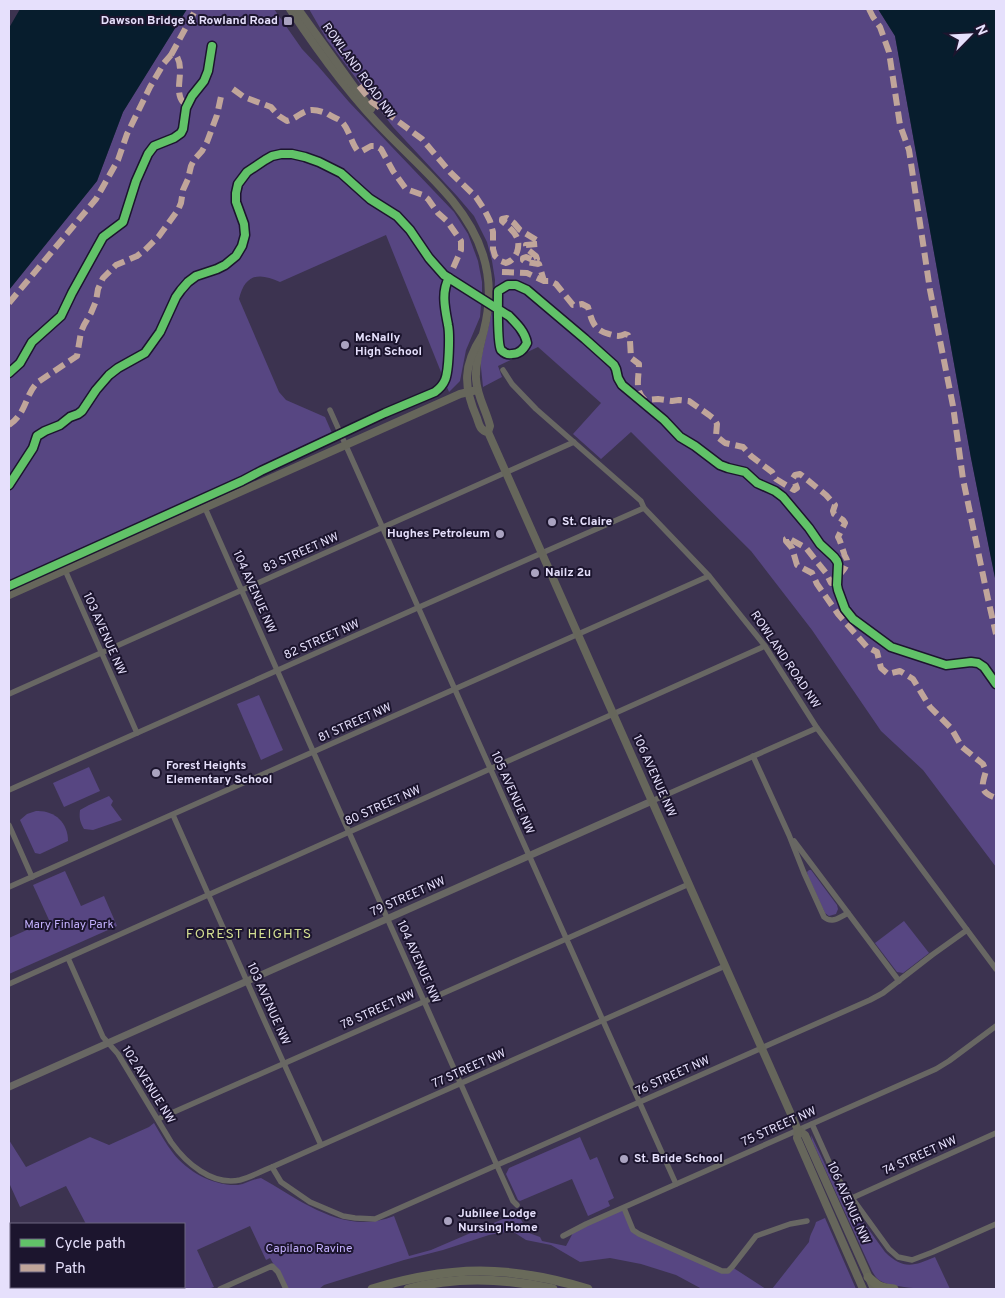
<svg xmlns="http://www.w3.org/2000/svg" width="1005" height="1298" font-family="Overpass,sans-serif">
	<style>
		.green { fill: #574682 }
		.water { fill: #071d2d }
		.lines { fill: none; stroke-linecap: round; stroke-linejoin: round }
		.minor { stroke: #686763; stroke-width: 5.5 }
		.tertiary { stroke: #686763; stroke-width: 7 }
		.secondary { stroke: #66665b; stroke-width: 8 }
		.primary { stroke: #696a5a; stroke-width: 9 }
		.quiet { stroke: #c0a59a; stroke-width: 6; stroke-dasharray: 12 6; stroke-linecap: butt }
		.cycleway-casing { stroke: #1c152e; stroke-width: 11 }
		.cycleway { stroke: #61c268; stroke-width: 8 }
		.poi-dot { fill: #aaa3c0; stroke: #1c152e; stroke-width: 2 }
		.labels { text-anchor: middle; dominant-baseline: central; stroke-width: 4; stroke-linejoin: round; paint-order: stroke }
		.poi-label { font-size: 12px; font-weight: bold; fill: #e6e0fc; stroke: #1c152e; text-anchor: start }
		.street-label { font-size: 12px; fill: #e6e0fc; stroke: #1c152e }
		.park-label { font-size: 12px; fill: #c3b0fd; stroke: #1c152e }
		.neighbourhood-label { font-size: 14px; letter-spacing: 1px; fill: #d3de91; stroke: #1c152e }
	</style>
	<rect width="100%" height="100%" fill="#3c3350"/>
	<g class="green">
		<path d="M 187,9 L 274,9 L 302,49 L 318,66 L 349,102 L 454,212 L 468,234 L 478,261 L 482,282 L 482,294 L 480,317 L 466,350 L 460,381 L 449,392 L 386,235 L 280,282 C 259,272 245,274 239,299 L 279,392 L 286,400 L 325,417 L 332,433 L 331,442 L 9,587 L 9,290 L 97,181 L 123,112 Z"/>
		<polygon points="309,9 878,9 895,36 971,458 996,583 996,867 923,770 881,731 812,630 751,551 631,432 601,459 573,434 601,403 538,347 498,366 502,377 483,387 481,368 481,359 494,303 495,280 492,261 487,242 474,216 457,196 393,127 327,40"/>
		<polygon points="259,695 283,750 261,760 237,704"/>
		<polygon points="89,767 100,791 64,807 53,783"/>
		<path d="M 109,796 L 113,801 L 111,805 L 122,820 L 93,830 L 84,829 C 80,822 79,818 80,810 L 89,805 Z"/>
		<path d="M 36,811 C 54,810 68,822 68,841 L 40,854 L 35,853 L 20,820 L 27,814 Z"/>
		<polygon points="809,870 811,870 837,905 838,909 836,914 829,916 825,913 808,876 807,872"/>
		<polygon points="65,871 81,906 104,896 117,926 9,974 9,938 49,920 33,885"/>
		<polygon points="904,921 929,953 903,973 897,972 875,943"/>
		<path d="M 154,1123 C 160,1133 166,1144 173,1153 C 188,1172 213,1186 238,1185 C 246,1184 253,1179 261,1178 C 302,1201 344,1236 394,1216 L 409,1256 L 431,1250 L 517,1213 L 529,1233 L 540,1237 L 542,1241 L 566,1246 L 575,1229 L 624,1208 L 633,1230 L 722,1271 L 732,1267 L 766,1289 L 702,1289 L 676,1275 L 641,1264 L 610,1258 L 580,1262 L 551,1245 L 526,1240 L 512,1231 L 489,1235 L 443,1250 L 404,1260 L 324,1285 L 319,1289 L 288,1289 L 270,1258 L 266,1260 L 250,1226 L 197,1250 L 214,1287 L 208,1289 L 25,1289 L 24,1287 L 184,1287 L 184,1224 L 86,1224 L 66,1186 L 20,1207 L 10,1185 L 9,1185 L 9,1140 L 26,1167 L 90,1137 L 109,1145 L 149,1127 Z"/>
		<path d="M 811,1135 L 832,1179 L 885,1252 C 903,1270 914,1266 935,1257 L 950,1289 C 934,1289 891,1289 879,1280 C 876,1278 874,1274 872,1271 L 812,1141 Z"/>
		<polygon points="580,1137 590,1160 597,1157 614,1198 608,1201 610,1206 588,1216 572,1179 520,1201 518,1200 506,1174 509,1168"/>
		<path d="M 825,1218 L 856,1289 L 772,1289 L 809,1242 C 810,1233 814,1230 816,1222 Z"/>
	</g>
	<g class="water">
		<polygon points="20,9 187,9 123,112 97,181 9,290 9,28"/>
		<polygon points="878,9 996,9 996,583 971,458 895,36"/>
	</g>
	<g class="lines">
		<g class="minor">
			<polyline points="503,370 512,384 536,409 641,501 644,508 709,576 765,646 817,728 996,969"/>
			<polyline points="330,410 676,1184"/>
			<polyline points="205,508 499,1170 513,1201 517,1205"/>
			<polyline points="65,570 137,733"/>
			<polyline points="9,694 574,442"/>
			<path d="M 753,756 L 789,835 L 804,873 L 824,917 C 832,924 840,917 848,913"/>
			<polyline points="9,790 424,605 644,508"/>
			<polyline points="652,801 817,728"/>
			<polyline points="173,815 265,1022 321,1145"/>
			<polyline points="9,825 32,877"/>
			<polyline points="794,841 899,981"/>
			<polyline points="9,887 709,576"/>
			<path d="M 68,958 L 103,1037 L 118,1054 L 171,1142 C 186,1163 212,1186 240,1180 C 251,1177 262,1171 272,1167 L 725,966"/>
			<polyline points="9,984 765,646"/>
			<polyline points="158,1119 566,939 689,884"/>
			<polyline points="812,1124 834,1173 889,1249 898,1257 912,1260 933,1252 996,1224"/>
			<polyline points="272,1167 281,1182 310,1202 343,1216 355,1218 375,1219 870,1000 883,993 932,955 967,930"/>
			<polyline points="852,1198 996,1133"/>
			<polyline points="624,1208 633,1230 639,1234 722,1271 728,1271 732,1267 756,1236 790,1224 807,1221"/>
			<polyline points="563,1236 586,1224 936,1069 949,1061 996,1026"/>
			<polyline points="9,1284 11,1283"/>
			<polyline points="220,1289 272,1266 278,1272 286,1289"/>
		</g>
		<g class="tertiary">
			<polyline points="9,1087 652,801"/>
			<polyline points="9,1274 11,1279"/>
			<polyline points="15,1287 16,1289"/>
		</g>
		<g class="secondary">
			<path d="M 290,9 C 319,53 350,96 388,134 C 423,170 468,206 483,255 C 491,280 490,306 484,330 C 480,346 475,363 476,379 C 477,396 486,410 490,426 L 488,432"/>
			<polyline points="298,9 357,91 371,109"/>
			<path d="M 482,336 C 463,365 463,386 477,418 C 479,424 480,431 488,432 L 798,1130 L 805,1135 L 874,1289"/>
			<polyline points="9,595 460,394 477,390"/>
			<polyline points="798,1130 797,1138 863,1289"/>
		</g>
		<g class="primary">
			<path d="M 868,1277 C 878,1286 880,1288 894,1289"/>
			<path d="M 372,1289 C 451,1265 509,1265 588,1289"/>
			<path d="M 408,1289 C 456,1276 505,1278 553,1289"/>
		</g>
		<g class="quiet">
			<polyline points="869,9 873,17 880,27 889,52 900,125 909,150 930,290 953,406 963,479 988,599 996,634"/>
			<polyline points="171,55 196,9"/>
			<path d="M 359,86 L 372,102 L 422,139 L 450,172 L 476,197 L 484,209 L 490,221 L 493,232 L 493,249 L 495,256 L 501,261 L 506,263 C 512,261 515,257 517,252 C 522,237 512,230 502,221 L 502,219 L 507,218 L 514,223 L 520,230 L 538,241 L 538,244 L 526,245 L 527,249 L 536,256 L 537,259 L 533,260 L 526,257 L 523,258 L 523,260 L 526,262 L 539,264 L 544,281"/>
			<path d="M 233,89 L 244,97 L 271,107 L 279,116 L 287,121 C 296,119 303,110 312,110 C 318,110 323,112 328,114 C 332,117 338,118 342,122 C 349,129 351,142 357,150 L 362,151 L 371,146 L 376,146 L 381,149 L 393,171 L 406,189 L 423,195 L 428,199 L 438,213 L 447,221 L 461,241 L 461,250 L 447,282"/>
			<path d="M 502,272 L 527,273 L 544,281 L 550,281 L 556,284 L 573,305 L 576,305 L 582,304 L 588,307 C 592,322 594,330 609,334 C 615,336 620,337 625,334 L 628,335 L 630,341 L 631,358 L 639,364 C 639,377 634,391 645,400 L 658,399 L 672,401 L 679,400 L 689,401 L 709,415 L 714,419 L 717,424 L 716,436 L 725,443 L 743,447 L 751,456 L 772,472 L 776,479 L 794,490 L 797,488 L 793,478 L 795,475 L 800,474 L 826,495 L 835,505 L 833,511 L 834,514 L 843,520 L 845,523 L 838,537 C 841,542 842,548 844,553 C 844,556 847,558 847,561 C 847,567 842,572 838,576"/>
			<path d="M 9,303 L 96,199 L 118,160 L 127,134 L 150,87 L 164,63 L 171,55 L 176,55 C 186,69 173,91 183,102 L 188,102"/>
			<path d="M 9,425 C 27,413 25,394 38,382 L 77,356 L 81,332 L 84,325 L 91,313 L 96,301 L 98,289 L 103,278 L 116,265 L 137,256 L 145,250 L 159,236 L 178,210 L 181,203 L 183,190 L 188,179 L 191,166 L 194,160 L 202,151 L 207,142 L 217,115 L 222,92"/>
			<path d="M 837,582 L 831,583 L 826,573 L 806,548 L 788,538 L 786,539 L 786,541 L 792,548 L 797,565 L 812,573 L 817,584 L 838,614 L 867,647 L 877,652 L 881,668 L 888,674 L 900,671 L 913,679 L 930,707 L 951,728 L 962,747 L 983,764 L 986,771 C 981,787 980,792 996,798"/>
		</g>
		<defs>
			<g id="cycleway">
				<polyline points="9,373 20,363 32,342 61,316 72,293 103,237 123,222 136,181 148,154 154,146 174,138 181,133 183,129 186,108 192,96 204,81 208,71 212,46"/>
				<path d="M 9,485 L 33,448 L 37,436 L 45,431 L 60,425 L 70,417 L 78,414 L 82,411 L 96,390 L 109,375 L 118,368 L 145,353 L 160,332 L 176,297 L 181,290 L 188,282 L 196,276 L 217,269 L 225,265 L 236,256 L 242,246 L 245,235 L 244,224 L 236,202 L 236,193 L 238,184 L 247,172 L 265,160 L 272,156 L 281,154 L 292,154 L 305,157 L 319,162 L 341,173 L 370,199 L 397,216 L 410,230 L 429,258 L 444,275 L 509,316 C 517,324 525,332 527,343 C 524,349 519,354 512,354 C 508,355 504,353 501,350 C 497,344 498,301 498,291 L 508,285 L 516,285 L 527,290 L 585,339 L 614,365 L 616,369 L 618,378 L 622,385 L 664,420 L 680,437 L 695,446 L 720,465 L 728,468 L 745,472 L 757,483 L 775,491 L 783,497 L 809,528 L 820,544 L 834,557 L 837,561 L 838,564 L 837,585 L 838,590 L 845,609 L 853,619 L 891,647 L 946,665 L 971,662 L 978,663 L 984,667 L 996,684"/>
				<path d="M 9,586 L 242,481 L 261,471 L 385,413 L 435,392 C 439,389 443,385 445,380 C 449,371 450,334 448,325 C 445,309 441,292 449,278"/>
			</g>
		</defs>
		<use href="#cycleway" class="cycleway-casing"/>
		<use href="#cycleway" class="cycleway"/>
	</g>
	<g class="poi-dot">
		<rect x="283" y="16" width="10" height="10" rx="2.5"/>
		<circle cx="345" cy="345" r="5"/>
		<circle cx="552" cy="522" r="5"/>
		<circle cx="500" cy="534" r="5"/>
		<circle cx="535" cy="573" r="5"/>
		<circle cx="156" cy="773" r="5"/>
		<circle cx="624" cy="1159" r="5"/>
		<circle cx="448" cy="1221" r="5"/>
	</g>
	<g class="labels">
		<g class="poi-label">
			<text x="278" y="21" text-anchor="end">Dawson Bridge &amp; Rowland Road</text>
			<text x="355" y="338">McNally<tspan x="355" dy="14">High School</tspan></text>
			<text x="562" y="522">St. Claire</text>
			<text x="490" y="534" text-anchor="end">Hughes Petroleum</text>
			<text x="545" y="573">Nailz 2u</text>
			<text x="166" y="766">Forest Heights<tspan x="166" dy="14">Elementary School</tspan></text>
			<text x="634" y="1159">St. Bride School</text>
			<text x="458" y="1214">Jubilee Lodge<tspan x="458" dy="14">Nursing Home</tspan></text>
		</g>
		<g class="street-label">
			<text transform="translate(358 71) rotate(54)">ROWLAND ROAD NW</text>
			<text transform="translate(301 553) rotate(-24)">83 STREET NW</text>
			<text transform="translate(254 592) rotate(66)">104 AVENUE NW</text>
			<text transform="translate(104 634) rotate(66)">103 AVENUE NW</text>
			<text transform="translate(322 640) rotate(-24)">82 STREET NW</text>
			<text transform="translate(785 660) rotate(56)">ROWLAND ROAD NW</text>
			<text transform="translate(355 723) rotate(-24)">81 STREET NW</text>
			<text transform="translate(654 776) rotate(66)">106 AVENUE NW</text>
			<text transform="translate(512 793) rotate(66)">105 AVENUE NW</text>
			<text transform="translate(383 806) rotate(-24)">80 STREET NW</text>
			<text transform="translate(408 897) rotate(-24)">79 STREET NW</text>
			<text transform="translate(418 962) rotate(66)">104 AVENUE NW</text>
			<text transform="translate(268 1004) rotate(66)">103 AVENUE NW</text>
			<text transform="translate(378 1010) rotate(-24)">78 STREET NW</text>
			<text transform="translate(469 1069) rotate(-24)">77 STREET NW</text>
			<text transform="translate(673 1076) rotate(-24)">76 STREET NW</text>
			<text transform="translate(148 1085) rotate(58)">102 AVENUE NW</text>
			<text transform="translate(779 1127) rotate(-24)">75 STREET NW</text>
			<text transform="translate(920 1156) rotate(-24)">74 STREET NW</text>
			<text transform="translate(848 1203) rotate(66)">106 AVENUE NW</text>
		</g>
		<g class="park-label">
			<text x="69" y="925">Mary Finlay Park</text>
			<text x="309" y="1249">Capilano Ravine</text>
		</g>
		<g class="neighbourhood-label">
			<text x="249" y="934">FOREST HEIGHTS</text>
		</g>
	</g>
	<rect width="1005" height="1298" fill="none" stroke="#e6e0fc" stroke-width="20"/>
	<rect x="10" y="1223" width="175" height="65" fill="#1c152e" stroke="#6d6680"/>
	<rect x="20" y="1239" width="25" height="8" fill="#61c268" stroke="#6d6680"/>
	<text x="55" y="1248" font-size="15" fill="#e6e0fc">Cycle path</text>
	<rect x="20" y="1264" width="25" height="8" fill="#c0a59a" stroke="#6d6680"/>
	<text x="55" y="1273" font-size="15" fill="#e6e0fc">Path</text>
	<g transform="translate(970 35) rotate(66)" stroke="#1c152e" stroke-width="4" paint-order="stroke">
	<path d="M0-4L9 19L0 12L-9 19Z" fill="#e6e0fc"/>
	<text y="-8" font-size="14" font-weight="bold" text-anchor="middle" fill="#e6e0fc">N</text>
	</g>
</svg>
